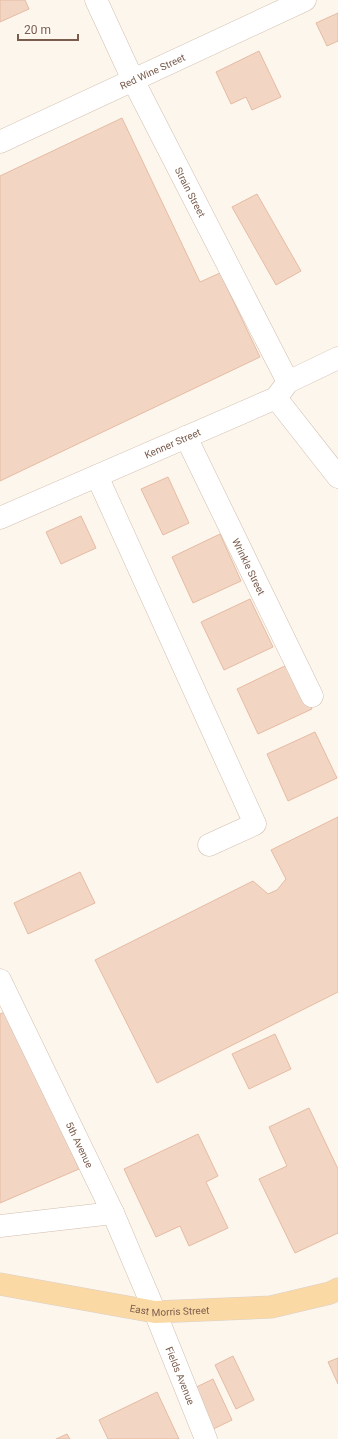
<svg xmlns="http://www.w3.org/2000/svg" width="338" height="1439" font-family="Roboto,sans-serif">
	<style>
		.building { fill: #f3d5c3; stroke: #e6bba3 }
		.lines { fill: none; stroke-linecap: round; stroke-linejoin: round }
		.minor-casing { stroke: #d1beb0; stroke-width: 23 }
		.major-casing { stroke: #dad1cd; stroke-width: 23 }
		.minor { stroke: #fff; stroke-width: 22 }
		.major { stroke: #fbd9a5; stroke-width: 22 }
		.labels { text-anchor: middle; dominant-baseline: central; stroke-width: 3; stroke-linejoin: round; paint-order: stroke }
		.street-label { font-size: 10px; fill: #7a5c4d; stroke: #fffaf3 }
	</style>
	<rect width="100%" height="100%" fill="#fdf6ec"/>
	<g class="building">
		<polygon points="0,0 25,0 29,9 0,22"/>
		<polygon points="338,13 338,41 327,46 316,23"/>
		<polygon points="259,51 281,97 252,110 246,97 231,104 216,72"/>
		<polygon points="122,118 200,282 220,273 260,357 0,481 0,176"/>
		<polygon points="257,194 301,271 276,285 232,207"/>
		<polygon points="168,477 189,523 163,535 141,489"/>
		<polygon points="81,516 96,548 61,564 46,532"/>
		<polygon points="220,534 241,581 193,603 172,557"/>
		<polygon points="250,599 273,647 224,670 201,622"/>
		<polygon points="291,663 312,709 258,734 237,689"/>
		<polygon points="315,732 337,778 288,801 267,754"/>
		<polygon points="338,817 338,992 157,1083 95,960 253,881 268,894 277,890 286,879 271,850"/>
		<polygon points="80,872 95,903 28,934 14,903"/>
		<polygon points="10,1010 79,1169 0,1203 0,1014"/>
		<polygon points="275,1034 291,1069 249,1089 232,1054"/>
		<polygon points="309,1108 338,1169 338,1233 295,1253 259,1179 287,1166 269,1127"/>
		<polygon points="198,1134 218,1176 206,1182 228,1228 189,1246 180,1226 156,1237 124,1169"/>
		<polygon points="233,1356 254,1400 236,1409 215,1365"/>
		<polygon points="338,1358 338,1384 328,1362"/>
		<polygon points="213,1379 232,1420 201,1435 182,1394"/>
		<polygon points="157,1392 179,1439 108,1439 99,1420"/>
		<polygon points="67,1434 70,1439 56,1439"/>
	</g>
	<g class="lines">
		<defs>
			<g id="minor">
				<path id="s1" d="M 96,0 L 133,80 L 288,382"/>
				<path id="s2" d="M 0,142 L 305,0"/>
				<polyline points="276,398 338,477"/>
				<path id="s3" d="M 186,437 L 312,696"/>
				<polyline points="97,476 255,824 209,845"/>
				<path id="s4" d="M 0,518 L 276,398 L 288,382 L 338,358"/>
				<path id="s5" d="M 0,980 L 113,1213 L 155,1312 L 206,1439"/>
				<polyline points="0,1226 113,1213"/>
			</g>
			<g id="major">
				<path id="s6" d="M 0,1284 L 155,1312 L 271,1307 L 330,1293 L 338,1289"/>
			</g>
		</defs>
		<use href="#minor" class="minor-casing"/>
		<use href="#major" class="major-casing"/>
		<use href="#minor" class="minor"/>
		<use href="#major" class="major"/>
	</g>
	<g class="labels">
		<g class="street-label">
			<text stroke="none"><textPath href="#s2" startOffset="168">Red Wine Street</textPath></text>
			<text stroke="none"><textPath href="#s1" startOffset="214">Strain Street</textPath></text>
			<text stroke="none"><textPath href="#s4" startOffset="188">Kenner Street</textPath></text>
			<text stroke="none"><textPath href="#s3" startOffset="144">Wrinkle Street</textPath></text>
			<text stroke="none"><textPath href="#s5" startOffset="183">5th Avenue</textPath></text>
			<text stroke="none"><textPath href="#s6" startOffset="172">East Morris Street</textPath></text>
			<text stroke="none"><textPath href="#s5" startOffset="435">Fields Avenue</textPath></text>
		</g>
	</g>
	<path d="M18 34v6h60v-6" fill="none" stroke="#7a5c4d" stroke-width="2"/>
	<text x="24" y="34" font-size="12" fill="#7a5c4d" stroke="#fffaf3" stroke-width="3" paint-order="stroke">20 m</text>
</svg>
